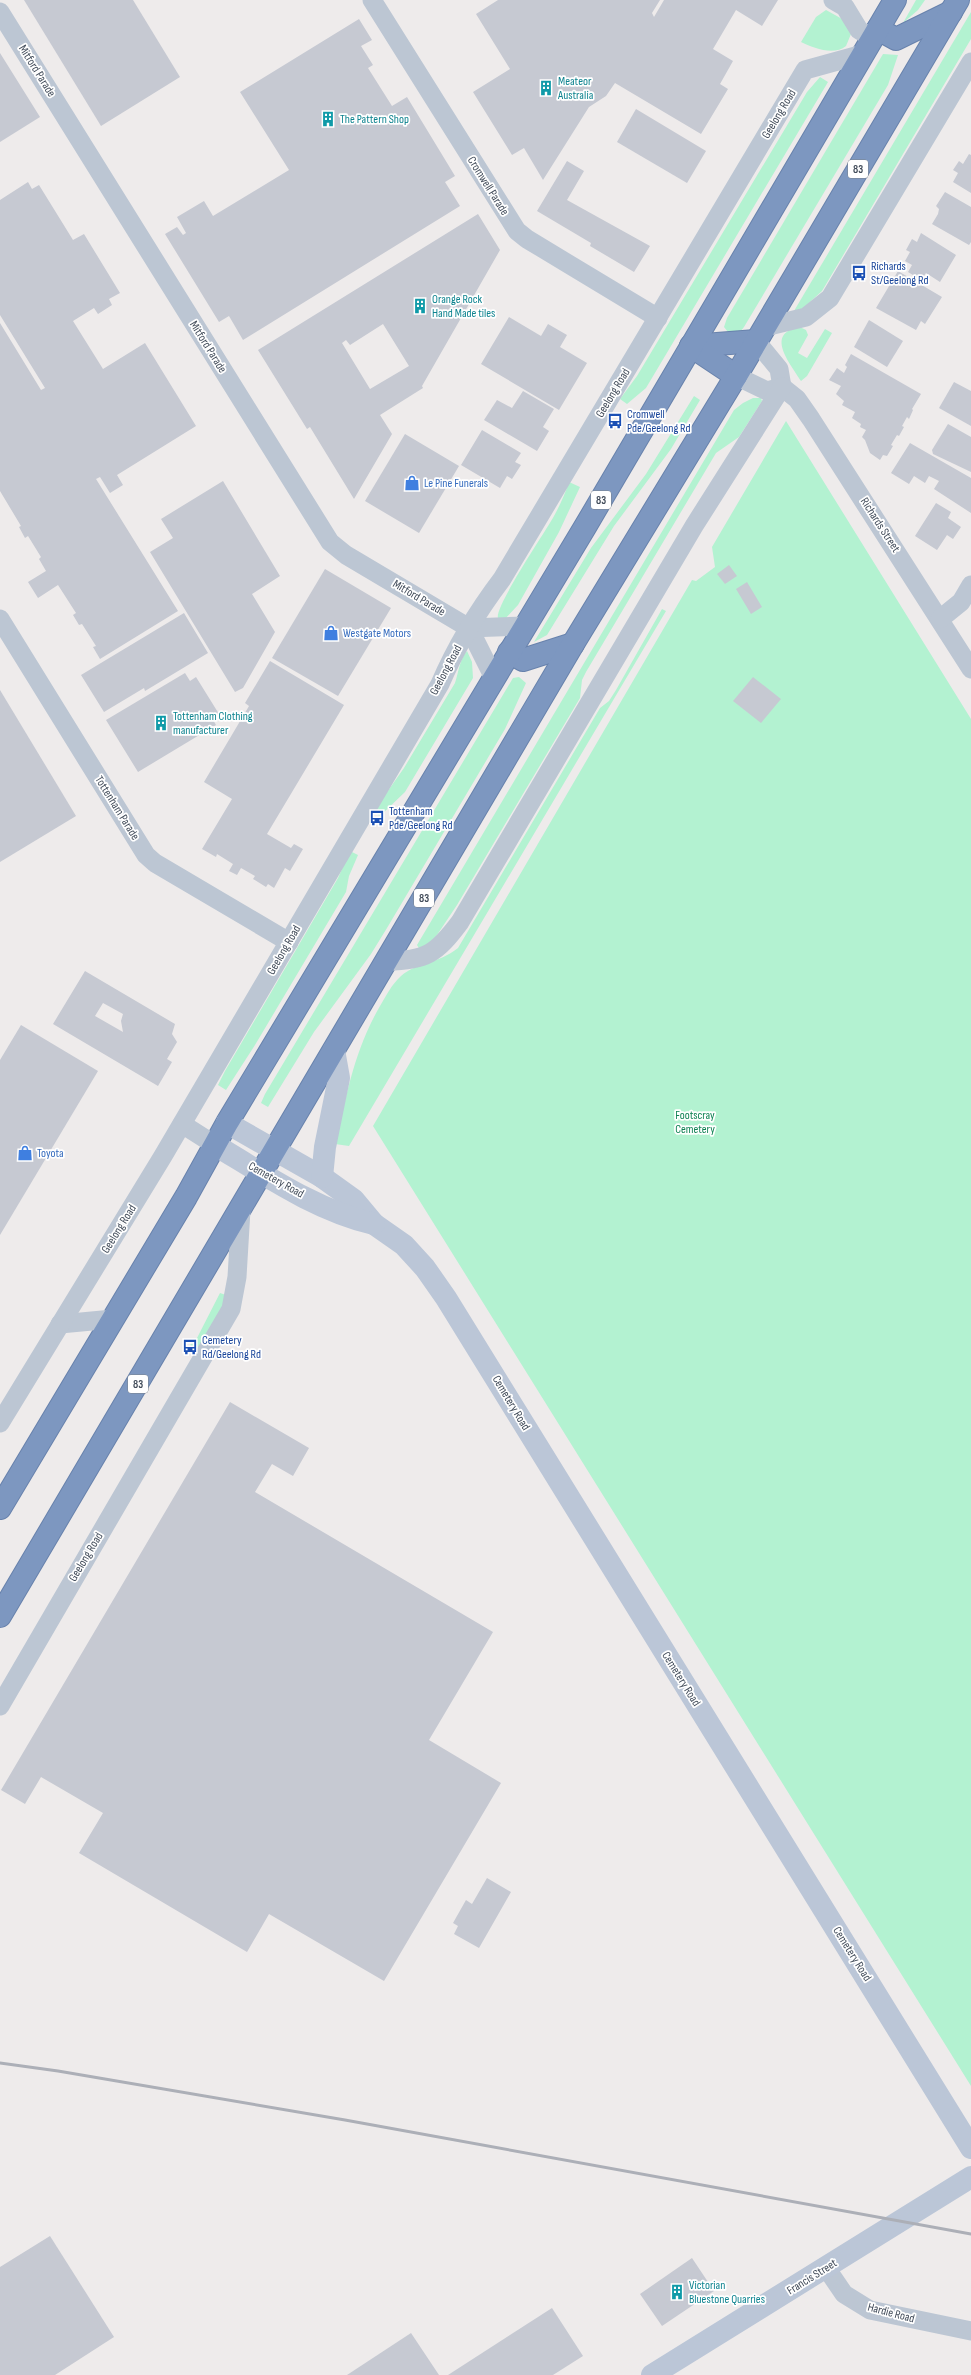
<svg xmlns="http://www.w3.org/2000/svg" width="971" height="2375" font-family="'Sofia Sans Condensed',sans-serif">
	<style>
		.green { fill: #b3f2d1 }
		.building { fill: #c6c9d2; fill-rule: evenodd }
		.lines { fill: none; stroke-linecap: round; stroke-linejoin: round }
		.highway-casing { stroke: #6882ac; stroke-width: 24 }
		.street { stroke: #bcc6d3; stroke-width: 19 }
		.secondary { stroke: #bbc6d7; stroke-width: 22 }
		.highway { stroke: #7d97c0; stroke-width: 22 }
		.rail { stroke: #acafb7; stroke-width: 3 }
		.labels { text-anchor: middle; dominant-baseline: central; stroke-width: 3.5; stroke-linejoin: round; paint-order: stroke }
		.shield { fill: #fff; stroke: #7b828c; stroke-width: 1 }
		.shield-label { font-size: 11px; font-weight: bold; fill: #424c5a }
		.street-label { font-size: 12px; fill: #424c5a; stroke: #fff }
		.culture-label { font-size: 12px; fill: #0d838f; stroke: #fff; text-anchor: start }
		.transit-label { font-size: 12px; fill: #164399; stroke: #fff; text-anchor: start }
		.shop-label { font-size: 12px; fill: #366cbe; stroke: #fff; text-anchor: start }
		.park-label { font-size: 12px; fill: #0e8152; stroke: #fff }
	</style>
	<rect width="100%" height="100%" fill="#eeebeb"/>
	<g class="green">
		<polygon points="916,0 925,0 918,10 903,23"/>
		<path d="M 826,10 L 844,20 L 851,34 L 846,46 C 834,56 813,48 801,42 L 816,17 Z"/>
		<polygon points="971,12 971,39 822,291 799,312 794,311"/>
		<polygon points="883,54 898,55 888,85 744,327 741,331 728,332 724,327 727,318"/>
		<polygon points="820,77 828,82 646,388 627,404 620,399 637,376 807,92"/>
		<path d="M 800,327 L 806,330 L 808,335 L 798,353 L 807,358 L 825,329 L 832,333 L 807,376 L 801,381 C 790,363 764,333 800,327 Z"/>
		<polygon points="694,396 700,400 671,449 614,526 547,635 534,642 591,548 646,474"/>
		<polygon points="753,398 761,398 762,401 739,437 716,453 586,672 582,680 580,698 457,905 435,938 420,950 417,945 734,410 743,403"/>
		<polygon points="786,421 971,719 971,2086 373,1126 692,580 696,581 715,567 712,547"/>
		<path d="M 569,482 L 580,487 L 559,532 L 518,605 L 505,619 L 498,618 C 494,607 546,531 554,516 C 560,505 565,494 569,482 Z"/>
		<path d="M 662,609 L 666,611 L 349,1146 L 335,1144 C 347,1094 354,1051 380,1006 C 386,996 392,984 401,976 C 417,962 438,964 458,948 L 600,708 L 609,701 L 616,690 Z"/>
		<path d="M 467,651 L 472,662 L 473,678 L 405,792 L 380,816 L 373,812 L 404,768 L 455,683 C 459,671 459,661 467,651 Z"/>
		<polygon points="519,677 526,683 505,729 387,928 371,954 314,1032 268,1107 261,1103 265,1094 513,678"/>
		<polygon points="350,851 358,855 349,876 346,892 255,1045 226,1090 218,1085 225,1071 338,878"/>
		<polygon points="220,1293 226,1295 222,1308 197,1350 190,1345 197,1338"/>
	</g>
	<g class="building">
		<polygon points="24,0 133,0 180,77 101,126"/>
		<polygon points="498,0 660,0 652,13 654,17 664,0 778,0 762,26 736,10 713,49 733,61 720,84 728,89 701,134 615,83 606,96 589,107 543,180 524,148 512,155 473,92 510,69 476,14"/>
		<polygon points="359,19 372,40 361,46 373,65 368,68 392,106 407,97 455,176 445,182 460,206 243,340 229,316 219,322 165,234 177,227 183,235 186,233 177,217 204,201 213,216 289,170 240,92"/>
		<polygon points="0,53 40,117 0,142"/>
		<polygon points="636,109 706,151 687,183 617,142"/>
		<polygon points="969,154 971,155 971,193 953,182 958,173 953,170 959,161 963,164"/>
		<polygon points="567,161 584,171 567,200 650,246 634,272 590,246 591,243 537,211"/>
		<polygon points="28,182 32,189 39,185 73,240 84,234 120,293 109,299 112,305 98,314 94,308 73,321 103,369 145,343 196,426 117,475 123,485 110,493 100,477 96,479 178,611 100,659 93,647 96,646 82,624 79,625 73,615 76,613 58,585 38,598 28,582 46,571 39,559 41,557 28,536 25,538 19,527 21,526 0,491 0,323 41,390 45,388 0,315 0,200"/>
		<polygon points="945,192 971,207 971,242 969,245 932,224 938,214 939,209 936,206"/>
		<path d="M 478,214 L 500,250 L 422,386 L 423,388 L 380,415 L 392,434 L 354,499 L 310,427 L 307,429 L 258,350 ZM 383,324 L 409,366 L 370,389 L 342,343 L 346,340 L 350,345 Z"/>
		<polygon points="921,233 956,255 940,282 926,273 921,280 908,272 912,265 905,261 910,252 906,250 912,239 917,242"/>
		<polygon points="898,271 942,297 925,324 921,321 916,330 876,308"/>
		<polygon points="509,317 541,336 548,324 567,335 560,347 587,363 559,410 481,364"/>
		<polygon points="869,320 903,341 887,367 854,347"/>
		<polygon points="851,354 921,394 912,409 913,410 909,419 907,417 902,426 904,427 899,436 897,435 891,445 893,446 887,456 883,455 880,460 870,453 865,440 862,437 866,430 860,427 861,424 852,418 855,412 842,405 844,401 836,394 841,386 829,380 837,368 844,373 847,367 845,365"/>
		<polygon points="954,382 971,391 971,426 939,408"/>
		<polygon points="523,391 554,409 543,427 549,431 537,451 484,420 497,400 512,408"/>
		<polygon points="948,424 971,437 971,472 933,454 932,450"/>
		<polygon points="482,430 521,453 515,462 521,465 512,479 507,476 500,488 461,465"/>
		<polygon points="405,434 459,466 419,533 365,501"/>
		<polygon points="910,443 971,478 971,513 934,489 939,481 929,476 925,483 914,476 909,484 891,473"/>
		<polygon points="223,481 280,576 252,594 275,632 243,688 235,692 150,552 173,538 161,519"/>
		<polygon points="936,503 951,512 948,518 961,527 953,539 947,535 937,550 915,536"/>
		<polygon points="729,565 737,576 725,584 717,574"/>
		<polygon points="325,569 391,608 338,696 272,658"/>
		<polygon points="747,582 762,607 751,614 736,589"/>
		<polygon points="184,613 208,653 145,691 144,688 104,712 81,675"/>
		<polygon points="270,661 344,705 267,834 291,848 294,844 303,849 290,871 285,868 274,888 268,884 266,887 253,879 255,876 241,868 237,875 229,871 233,864 217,854 216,857 202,849 232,799 204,782 249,706 245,703"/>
		<polygon points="185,673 190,681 196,677 219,714 212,718 216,725 138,772 106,720"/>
		<polygon points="753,677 781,699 761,723 733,701"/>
		<polygon points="0,690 76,816 0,862"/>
		<path d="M 85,971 L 175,1024 L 172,1034 L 177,1042 L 167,1059 L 172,1062 L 158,1086 L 53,1024 ZM 103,1003 L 123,1014 L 121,1021 L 123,1032 L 95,1016 Z"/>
		<polygon points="21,1025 98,1071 0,1235 0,1060"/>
		<polygon points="230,1402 309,1448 293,1476 272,1464 255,1492 493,1632 429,1740 501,1783 384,1981 269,1914 247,1952 79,1853 103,1813 41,1777 25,1804 1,1790"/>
		<polygon points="487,1878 511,1892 479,1948 454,1934 458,1926 453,1923 466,1900 472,1904"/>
		<polygon points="50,2236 114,2337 55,2375 0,2375 0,2267"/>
		<polygon points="692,2258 714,2291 662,2326 640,2294"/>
		<polygon points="552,2308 583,2356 553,2375 448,2375"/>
		<polygon points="411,2333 439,2375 347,2375"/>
	</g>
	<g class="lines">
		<defs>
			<g id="highway">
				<polyline points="878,29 896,39 951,12"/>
				<polyline points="691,346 756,341"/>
				<polyline points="691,346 736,376"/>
				<polyline points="509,652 523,660 573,644"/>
				<polyline points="0,1508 186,1197 227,1123 585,527 895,0"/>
				<polyline points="0,1616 573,644 736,376 958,0"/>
			</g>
		</defs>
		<use href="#highway" class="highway-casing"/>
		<g class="street">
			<polyline points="372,0 517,231 527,239 658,318"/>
			<polyline points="833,0 845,7 859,30 872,38"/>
			<polyline points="0,12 330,542 346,555 469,628 494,678"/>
			<polyline points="765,327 806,317 830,298 971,62"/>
			<polyline points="756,341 779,369 782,387"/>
			<polyline points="736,376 767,391 782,387"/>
			<polyline points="782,387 797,399 811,419 971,669"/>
			<polyline points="0,619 146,855 155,863 289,942"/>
			<polyline points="940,619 961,602 971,585"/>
			<polyline points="469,628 525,626"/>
			<path d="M 387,961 C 426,961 437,953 460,922 L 694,526 L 782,387"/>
			<polyline points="182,1124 215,1145"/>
			<polyline points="60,1324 113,1319"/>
			<path d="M 0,1423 L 163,1156 L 440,684 C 456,647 477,612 502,579 L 805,70 L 863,54"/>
			<polyline points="0,1706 231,1309 237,1277 241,1210"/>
			<polyline points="827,2269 844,2294 870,2310 971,2331"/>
		</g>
		<g class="secondary">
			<polyline points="227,1123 322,1177 354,1200 374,1224 404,1245 425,1268 446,1298 971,2148"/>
			<path d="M 215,1145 C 265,1175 317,1211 374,1224"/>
			<polyline points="322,1177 325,1147 339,1078 334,1050"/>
			<polyline points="652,2375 971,2177"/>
		</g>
		<use href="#highway" class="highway"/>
		<polyline class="rail" points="0,2063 58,2071 345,2120 971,2234"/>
	</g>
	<defs>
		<symbol id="building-bare" viewBox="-9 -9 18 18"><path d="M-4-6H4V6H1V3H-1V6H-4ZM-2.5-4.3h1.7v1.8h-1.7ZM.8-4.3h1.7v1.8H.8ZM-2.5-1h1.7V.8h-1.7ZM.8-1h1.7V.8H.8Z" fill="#0f9aa8" stroke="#fff" stroke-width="2.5" paint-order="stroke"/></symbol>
		<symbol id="bus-bare" viewBox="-9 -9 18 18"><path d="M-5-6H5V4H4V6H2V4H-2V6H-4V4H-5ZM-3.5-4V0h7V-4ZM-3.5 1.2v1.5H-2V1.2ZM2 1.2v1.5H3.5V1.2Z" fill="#1a4fb4" stroke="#fff" stroke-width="2.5" paint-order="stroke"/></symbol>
		<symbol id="shop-bare" viewBox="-9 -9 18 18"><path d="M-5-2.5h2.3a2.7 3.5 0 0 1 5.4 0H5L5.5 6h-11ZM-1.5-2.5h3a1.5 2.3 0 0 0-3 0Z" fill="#3f7fe0" stroke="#fff" stroke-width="2.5" paint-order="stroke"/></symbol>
	</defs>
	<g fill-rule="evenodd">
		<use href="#building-bare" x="535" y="77" width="22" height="22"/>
		<use href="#building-bare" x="317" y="108" width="22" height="22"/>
		<use href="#bus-bare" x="848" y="262" width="22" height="22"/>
		<use href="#building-bare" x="409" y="295" width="22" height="22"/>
		<use href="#bus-bare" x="604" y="410" width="22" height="22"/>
		<use href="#shop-bare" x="401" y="472" width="22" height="22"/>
		<use href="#shop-bare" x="320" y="622" width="22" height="22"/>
		<use href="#building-bare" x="150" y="712" width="22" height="22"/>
		<use href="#bus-bare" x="366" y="807" width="22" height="22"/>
		<use href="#shop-bare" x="14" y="1142" width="22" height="22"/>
		<use href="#bus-bare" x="179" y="1336" width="22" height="22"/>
		<use href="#building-bare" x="666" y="2281" width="22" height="22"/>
	</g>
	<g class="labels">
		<g class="shield">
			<rect x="848" y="160" width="20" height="18" rx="3"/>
			<rect x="591" y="491" width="20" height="18" rx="3"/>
			<rect x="414" y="889" width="20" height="18" rx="3"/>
			<rect x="128" y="1375" width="20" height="18" rx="3"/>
		</g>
		<g class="shield-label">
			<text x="858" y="169">83</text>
			<text x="601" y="500">83</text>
			<text x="424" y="898">83</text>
			<text x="138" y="1384">83</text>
		</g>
		<g class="street-label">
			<text transform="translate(37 71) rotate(58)">Mitford Parade</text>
			<text transform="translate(779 114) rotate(-59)">Geelong Road</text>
			<text transform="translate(488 186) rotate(58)">Cromwell Parade</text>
			<text transform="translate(208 347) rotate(58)">Mitford Parade</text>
			<text transform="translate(613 393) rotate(-59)">Geelong Road</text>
			<text transform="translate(880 525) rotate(57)">Richards Street</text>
			<text transform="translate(419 598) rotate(31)">Mitford Parade</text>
			<text transform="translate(446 670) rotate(-62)">Geelong Road</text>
			<text transform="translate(117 808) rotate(58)">Tottenham Parade</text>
			<text transform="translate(284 950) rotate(-60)">Geelong Road</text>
			<text transform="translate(276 1180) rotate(29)">Cemetery Road</text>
			<text transform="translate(119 1229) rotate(-58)">Geelong Road</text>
			<text transform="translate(511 1403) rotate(59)">Cemetery Road</text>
			<text transform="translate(86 1557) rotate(-59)">Geelong Road</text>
			<text transform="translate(681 1679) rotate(58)">Cemetery Road</text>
			<text transform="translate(852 1954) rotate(58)">Cemetery Road</text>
			<text transform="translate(812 2277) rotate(-32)">Francis Street</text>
			<text transform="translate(891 2313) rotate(15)">Hardie Road</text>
		</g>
		<g class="culture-label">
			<text x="558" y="81">Meateor<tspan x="558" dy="14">Australia</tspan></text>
			<text x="340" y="119">The Pattern Shop</text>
			<text x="432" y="299">Orange Rock<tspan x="432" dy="14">Hand Made tiles</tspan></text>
			<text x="173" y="716">Tottenham Clothing<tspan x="173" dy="14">manufacturer</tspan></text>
			<text x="689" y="2285">Victorian<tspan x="689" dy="14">Bluestone Quarries</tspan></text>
		</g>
		<g class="transit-label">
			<text x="871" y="266">Richards<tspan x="871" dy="14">St/Geelong Rd</tspan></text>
			<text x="627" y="414">Cromwell<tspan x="627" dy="14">Pde/Geelong Rd</tspan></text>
			<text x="389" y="811">Tottenham<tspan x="389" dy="14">Pde/Geelong Rd</tspan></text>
			<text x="202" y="1340">Cemetery<tspan x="202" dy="14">Rd/Geelong Rd</tspan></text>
		</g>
		<g class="shop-label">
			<text x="424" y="483">Le Pine Funerals</text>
			<text x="343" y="633">Westgate Motors</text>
			<text x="37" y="1153">Toyota</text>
		</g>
		<g class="park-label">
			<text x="695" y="1115">Footscray<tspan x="695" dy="14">Cemetery</tspan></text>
		</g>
	</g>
</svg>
